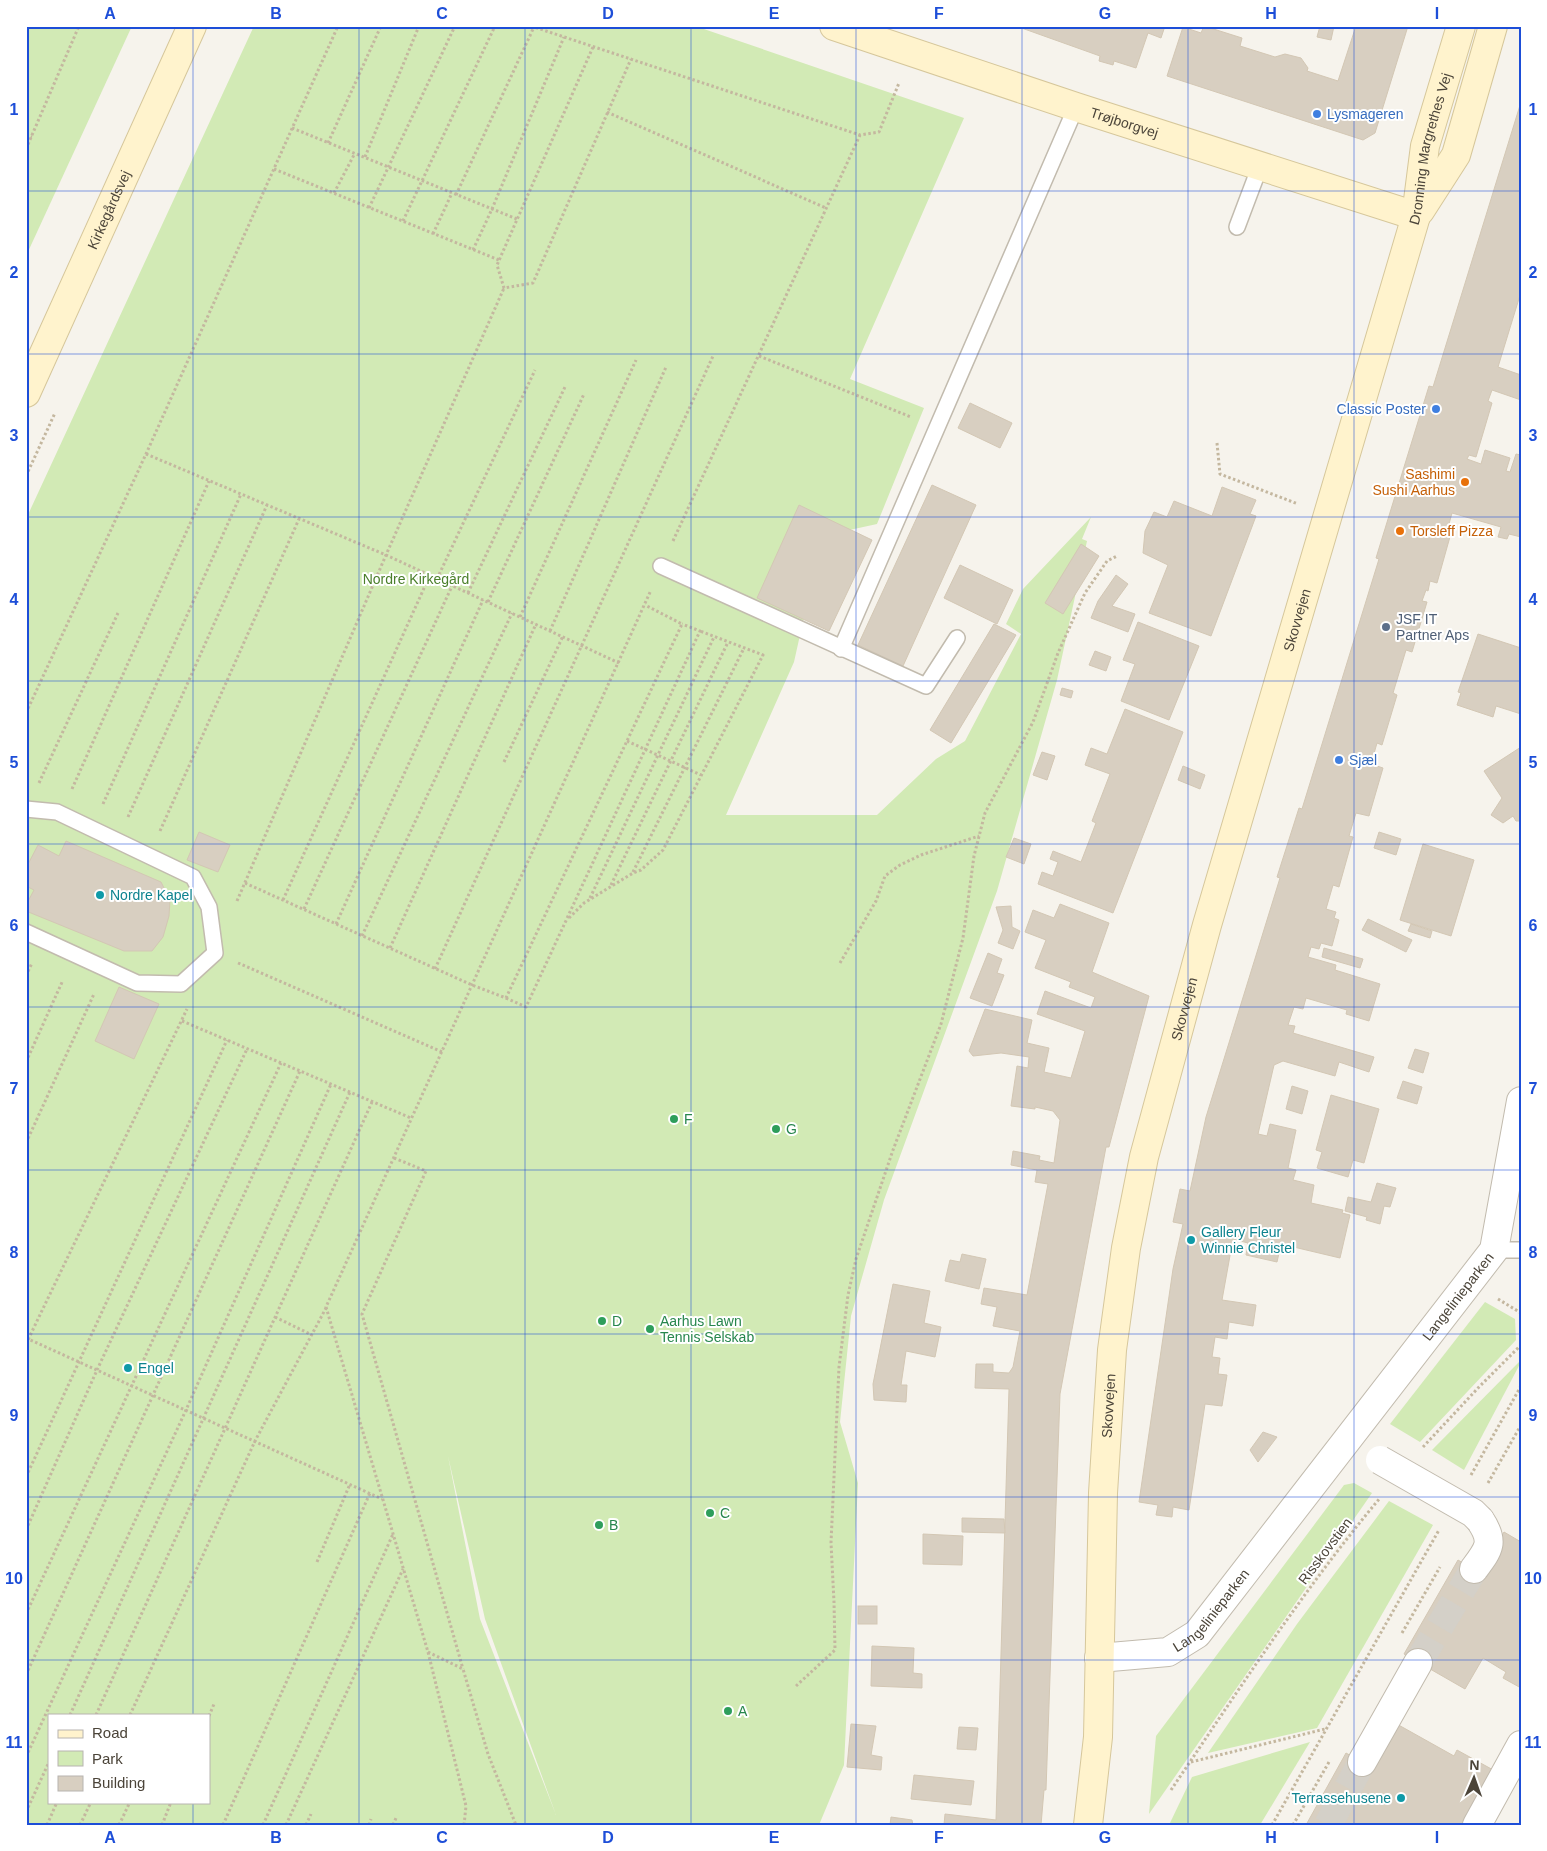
<svg xmlns="http://www.w3.org/2000/svg" width="1547" height="1851" font-family="Helvetica,sans-serif">
	<style>
		.green { fill: #d2eab5; fill-rule: evenodd }
		.building { fill: #d8cfc1; stroke: #d3c7b4 }
		.lines { fill: none; stroke-linecap: round; stroke-linejoin: round }
		.street-tunnel { stroke: #d4d0c8; stroke-width: 28; stroke-dasharray: 28 14; stroke-linecap: butt }
		.lane-casing { stroke: #c2bbae; stroke-width: 18 }
		.street-casing { stroke: #c2bbae; stroke-width: 30 }
		.secondary-casing { stroke: #d6c79b; stroke-width: 30 }
		.path { stroke: #c4b79f; stroke-width: 3; stroke-dasharray: 2.5 2.5; stroke-linecap: butt }
		.lane { stroke: #fff; stroke-width: 15 }
		.street { stroke: #fff; stroke-width: 28 }
		.secondary { stroke: #fff3cd; stroke-width: 28 }
		.street-bridge-casing { stroke: #c2bbae; stroke-width: 30; stroke-linecap: butt }
		.street-bridge { stroke: #fff; stroke-width: 28 }
		.grid { fill: none; stroke: #1d4ed8; stroke-width: 1; stroke-opacity: 0.55 }
		.shop-dot { fill: #3f7fe0; stroke: #fff; stroke-width: 2 }
		.food-dot { fill: #e8710a; stroke: #fff; stroke-width: 2 }
		.service-dot { fill: #5c6f8a; stroke: #fff; stroke-width: 2 }
		.culture-dot { fill: #0f9aa8; stroke: #fff; stroke-width: 2 }
		.leisure-dot { fill: #2e9e5b; stroke: #fff; stroke-width: 2 }
		.labels { text-anchor: middle; dominant-baseline: central; stroke-width: 4; stroke-linejoin: round; paint-order: stroke }
		.shop-label { font-size: 14px; fill: #366cbe; stroke: #fff; text-anchor: start }
		.street-label { font-size: 14px; fill: #4b4439; stroke: #fff }
		.food-label { font-size: 14px; fill: #c56008; stroke: #fff; text-anchor: end }
		.park-label { font-size: 14px; fill: #4a7f2a; stroke: #fff }
		.service-label { font-size: 14px; fill: #4e5e75; stroke: #fff; text-anchor: start }
		.culture-label { font-size: 14px; fill: #0d838f; stroke: #fff; text-anchor: start }
		.leisure-label { font-size: 14px; fill: #27864d; stroke: #fff; text-anchor: start }
		.neatline { fill: none; stroke: #1d4ed8; stroke-width: 2 }
		.grid-label { font-size: 16px; text-anchor: middle; font-weight: bold; fill: #1d4ed8 }
	</style>
	<rect width="100%" height="100%" fill="#f6f3ec"/>
	<g class="green">
		<polygon points="26,26 132,26 26,256"/>
		<path d="M 254,26 L 695,26 L 964,118 L 850,379 L 924,408 L 877,524 L 822,536 L 794,662 L 726,815 L 877,815 L 936,759 L 965,741 L 1021,634 L 1006,624 L 1023,589 L 1091,517 L 1082,539 L 1087,541 L 1057,680 L 997,891 L 884,1200 L 851,1316 L 840,1422 L 858,1483 L 844,1765 L 819,1825 L 26,1825 L 26,519 ZM 448,1456 L 485,1619 L 556,1815 L 480,1619 ZM 49,1715 L 209,1715 L 209,1802 L 49,1802 Z"/>
		<polygon points="1485,1302 1515,1319 1516,1340 1420,1442 1390,1424"/>
		<polygon points="1521,1360 1521,1362 1464,1470 1432,1450"/>
		<polygon points="1354,1483 1372,1493 1149,1814 1156,1736 1344,1485"/>
		<polygon points="1389,1501 1433,1525 1317,1728 1208,1753 1297,1624"/>
		<polygon points="1310,1742 1260,1825 1169,1825 1192,1777"/>
	</g>
	<g class="building">
		<polygon points="1016,26 1165,26 1161,38 1148,33 1136,68 1114,61 1113,65 1099,61 1100,56"/>
		<polygon points="1204,26 1242,38 1240,46 1275,57 1285,54 1301,58 1308,68 1307,71 1338,81 1356,26 1408,26 1375,133 1363,140 1167,76 1183,27 1201,33"/>
		<polygon points="1320,26 1334,26 1331,40 1317,37"/>
		<polygon points="1521,102 1521,292 1498,367 1521,375 1521,400 1492,390 1488,401 1492,403 1476,457 1469,455 1467,459 1481,464 1485,450 1510,458 1506,471 1510,472 1516,454 1521,455 1521,537 1509,534 1507,539 1498,537 1501,527 1452,513 1449,524 1453,526 1437,583 1430,581 1428,591 1426,590 1422,601 1427,602 1412,652 1406,650 1393,693 1397,695 1382,745 1377,743 1371,764 1383,768 1369,816 1356,813 1349,836 1353,837 1339,887 1333,885 1326,909 1336,912 1334,918 1339,920 1332,946 1321,943 1319,949 1311,947 1308,957 1336,965 1335,970 1380,984 1369,1021 1346,1014 1347,1010 1306,998 1303,1009 1294,1007 1288,1025 1295,1026 1293,1033 1374,1057 1369,1072 1339,1062 1335,1076 1283,1061 1274,1065 1258,1134 1267,1136 1270,1124 1296,1130 1288,1168 1296,1170 1293,1180 1314,1185 1311,1203 1343,1210 1342,1213 1350,1215 1340,1258 1281,1244 1277,1262 1246,1255 1248,1243 1233,1239 1222,1300 1256,1305 1253,1326 1229,1322 1227,1339 1215,1337 1212,1357 1220,1358 1218,1374 1227,1375 1222,1406 1205,1404 1189,1510 1173,1507 1172,1517 1156,1515 1158,1505 1139,1502 1173,1269 1183,1224 1173,1222 1180,1189 1190,1191 1206,1117 1280,878 1277,877 1299,808 1302,809 1379,559 1376,558 1429,386 1433,387"/>
		<polygon points="970,403 1012,423 1000,448 958,428"/>
		<polygon points="932,485 976,505 903,666 858,645"/>
		<polygon points="1222,487 1256,500 1250,514 1256,516 1211,636 1149,613 1168,565 1143,553 1145,531 1154,512 1167,517 1174,501 1212,516"/>
		<polygon points="799,505 872,540 829,631 757,598"/>
		<polygon points="1081,544 1099,556 1063,614 1045,603"/>
		<polygon points="960,565 1013,590 997,624 944,598"/>
		<polygon points="1116,575 1128,584 1112,606 1135,614 1128,632 1091,618 1098,601"/>
		<polygon points="1138,622 1199,646 1169,720 1121,701 1135,664 1123,660"/>
		<polygon points="994,624 1016,635 951,743 930,730"/>
		<polygon points="1478,634 1521,648 1521,714 1496,706 1493,717 1457,705 1461,693 1458,692"/>
		<polygon points="1095,651 1111,657 1106,671 1089,665"/>
		<polygon points="1062,688 1073,691 1071,698 1060,695"/>
		<polygon points="1125,709 1183,732 1113,913 1038,884 1042,872 1053,876 1058,862 1050,859 1053,851 1081,862 1096,823 1092,821 1110,774 1085,765 1091,748 1107,754"/>
		<polygon points="1521,747 1521,821 1516,821 1513,816 1503,823 1491,815 1502,798 1484,771"/>
		<polygon points="1042,752 1055,756 1047,780 1033,775"/>
		<polygon points="1183,766 1205,775 1200,789 1178,780"/>
		<polygon points="199,832 230,845 218,872 187,860"/>
		<polygon points="1379,832 1401,839 1396,855 1374,848"/>
		<polygon points="1014,838 1031,844 1024,864 1006,857"/>
		<polygon points="66,841 161,882 170,900 169,916 163,937 152,951 124,951 26,911 26,905 34,890 26,886 26,868 38,845 59,856"/>
		<polygon points="1423,844 1474,860 1451,936 1400,920"/>
		<polygon points="1060,904 1109,923 1092,972 1149,996 1109,1147 1106,1147 1060,1394 1046,1790 1044,1790 1041,1825 944,1825 945,1814 996,1820 1009,1389 975,1388 976,1364 993,1364 993,1372 1009,1373 1013,1367 1020,1331 993,1326 997,1307 981,1304 984,1288 1027,1295 1048,1184 1035,1182 1037,1170 1011,1165 1013,1151 1040,1156 1039,1160 1054,1163 1060,1120 1053,1111 1035,1107 1035,1109 1011,1106 1017,1066 1028,1068 1029,1057 1001,1053 973,1056 969,1051 985,1009 1032,1020 1027,1043 1049,1048 1044,1072 1071,1078 1085,1031 1037,1014 1045,991 1091,1008 1095,997 1069,987 1071,982 1035,968 1046,940 1025,932 1033,910 1054,918"/>
		<polygon points="1011,906 1012,927 1020,931 1013,949 998,943 1003,930 996,907"/>
		<polygon points="1368,919 1412,940 1406,952 1362,930"/>
		<polygon points="1411,924 1432,931 1430,938 1408,931"/>
		<polygon points="1324,948 1363,959 1360,968 1322,957"/>
		<polygon points="988,953 1002,959 997,973 1004,975 992,1006 970,998"/>
		<polygon points="119,987 159,1004 134,1059 95,1041"/>
		<polygon points="1415,1049 1429,1053 1423,1073 1408,1068"/>
		<polygon points="1403,1081 1422,1087 1417,1104 1397,1098"/>
		<polygon points="1292,1086 1308,1091 1302,1114 1286,1109"/>
		<polygon points="1331,1095 1379,1109 1364,1163 1353,1160 1348,1177 1317,1168 1322,1152 1316,1150"/>
		<polygon points="1377,1183 1396,1188 1390,1207 1384,1206 1380,1224 1366,1220 1367,1217 1345,1211 1348,1197 1371,1202"/>
		<polygon points="962,1254 986,1259 979,1289 945,1281 950,1260 960,1262"/>
		<polygon points="893,1284 930,1291 924,1323 941,1327 935,1357 906,1351 901,1385 907,1385 906,1402 874,1400 873,1384"/>
		<polygon points="1263,1432 1277,1437 1258,1462 1250,1450"/>
		<polygon points="962,1518 1004,1519 1005,1533 962,1532"/>
		<polygon points="1504,1532 1521,1542 1521,1688 1503,1678 1506,1672 1483,1658 1465,1689 1404,1654 1458,1560 1480,1573"/>
		<polygon points="923,1534 963,1536 962,1565 923,1564"/>
		<rect x="858" y="1606" width="19" height="18"/>
		<polygon points="872,1646 914,1648 913,1673 922,1674 922,1688 871,1686"/>
		<polygon points="1395,1723 1454,1756 1457,1750 1495,1771 1466,1825 1306,1825 1346,1753 1362,1762"/>
		<polygon points="851,1724 876,1726 871,1755 882,1757 881,1770 847,1767"/>
		<polygon points="959,1727 978,1728 976,1750 957,1749"/>
		<polygon points="914,1775 974,1781 971,1805 911,1799"/>
		<polygon points="891,1817 912,1820 913,1825 890,1825"/>
	</g>
	<g class="lines">
		<g class="street-tunnel">
			<polyline points="1418,1663 1474,1569"/>
			<polyline points="1328,1825 1362,1762"/>
		</g>
		<defs>
			<g id="lane">
				<polyline points="1237,227 1260,166"/>
				<polyline points="661,566 926,686 957,638"/>
				<polyline points="841,649 1076,107"/>
				<polyline points="26,809 57,812 193,877 209,907 215,953 181,984 137,983 26,932"/>
				<polyline points="1494,1250 1521,1250"/>
			</g>
			<g id="street">
				<path d="M 1474,1569 C 1489,1549 1495,1542 1480,1520"/>
				<path id="s1" d="M 1099,1658 L 1168,1652 L 1197,1634 L 1494,1250 L 1521,1101"/>
				<polyline points="1362,1762 1418,1663"/>
				<polyline points="1477,1825 1521,1745"/>
			</g>
			<g id="secondary">
				<path id="s2" d="M 834,26 L 1076,107 L 1416,216"/>
				<polyline points="1420,211 1456,155 1493,26"/>
				<path id="s3" d="M 26,393 L 192,26"/>
				<path id="s4" d="M 1088,1825 L 1098,1737 L 1103,1493 L 1112,1350 L 1126,1248 L 1144,1157 L 1207,925 L 1416,216 L 1425,146 L 1461,26"/>
			</g>
		</defs>
		<use href="#lane" class="lane-casing"/>
		<use href="#street" class="street-casing"/>
		<use href="#secondary" class="secondary-casing"/>
		<g class="path">
			<polyline points="531,26 860,135 879,132 899,83"/>
			<polyline points="593,47 497,265 504,288 533,283 631,59"/>
			<polyline points="607,112 826,208"/>
			<polyline points="292,128 517,219"/>
			<polyline points="26,135 32,137"/>
			<polyline points="328,143 381,26"/>
			<polyline points="26,149 79,26"/>
			<polyline points="365,157 419,26"/>
			<polyline points="274,169 499,260"/>
			<polyline points="334,193 355,153"/>
			<polyline points="456,195 534,27"/>
			<polyline points="369,208 455,26"/>
			<polyline points="403,221 495,26"/>
			<polyline points="433,234 452,193"/>
			<polyline points="473,250 492,209 564,37"/>
			<polyline points="759,356 911,417"/>
			<polyline points="1217,443 1220,474 1298,504"/>
			<polyline points="146,454 386,555 619,663"/>
			<polyline points="26,476 55,413"/>
			<polyline points="673,541 860,135"/>
			<polyline points="437,579 535,370"/>
			<polyline points="468,593 565,387"/>
			<polyline points="488,602 584,394"/>
			<polyline points="520,617 636,360"/>
			<polyline points="550,631 666,367"/>
			<polyline points="26,713 146,454 338,26"/>
			<polyline points="627,741 701,775"/>
			<polyline points="504,762 563,636"/>
			<polyline points="39,783 118,613"/>
			<polyline points="72,789 209,481"/>
			<polyline points="103,804 241,494"/>
			<polyline points="128,817 267,505"/>
			<polyline points="160,831 299,519"/>
			<polyline points="633,872 744,648"/>
			<polyline points="245,883 472,985 506,998 682,624 645,605"/>
			<polyline points="611,885 728,642"/>
			<polyline points="590,898 714,637"/>
			<polyline points="283,900 430,575"/>
			<polyline points="237,901 386,555 504,288"/>
			<polyline points="304,909 452,586"/>
			<polyline points="569,918 584,903 633,873 641,870 663,850 763,655 700,631"/>
			<polyline points="336,924 483,600"/>
			<polyline points="362,936 512,613"/>
			<polyline points="390,948 536,624"/>
			<polyline points="238,963 442,1052"/>
			<polyline points="840,963 876,901 885,876 900,865 921,855 979,836"/>
			<polyline points="435,969 713,356"/>
			<polyline points="26,976 32,963"/>
			<polyline points="506,998 526,1007 700,631 682,624"/>
			<polyline points="182,1021 411,1118"/>
			<polyline points="26,1062 63,980"/>
			<polyline points="26,1143 94,994"/>
			<polyline points="394,1158 426,1171 362,1314 463,1669"/>
			<polyline points="1498,1299 1521,1313"/>
			<polyline points="275,1317 312,1335"/>
			<polyline points="26,1338 382,1499"/>
			<polyline points="26,1344 187,1009"/>
			<polyline points="1423,1447 1479,1387 1521,1345"/>
			<polyline points="1471,1475 1521,1386"/>
			<polyline points="26,1477 227,1040"/>
			<polyline points="1488,1483 1521,1425"/>
			<polyline points="26,1530 97,1370 247,1049"/>
			<polyline points="317,1562 350,1484"/>
			<polyline points="26,1614 281,1063"/>
			<polyline points="1402,1633 1440,1567"/>
			<polyline points="428,1652 463,1669 488,1754 516,1825"/>
			<polyline points="26,1675 300,1071"/>
			<polyline points="796,1686 835,1650 834,1602 831,1543 839,1367 848,1295 856,1259 893,1150 941,1024 963,938 974,856 985,813 1033,722 1058,653 1085,593 1107,561 1117,556"/>
			<polyline points="70,1715 350,1092"/>
			<polyline points="96,1715 372,1102"/>
			<polyline points="130,1715 255,1441 326,1308"/>
			<polyline points="209,1716 214,1704"/>
			<polyline points="26,1757 186,1410 331,1084"/>
			<polyline points="1191,1762 1325,1729"/>
			<path d="M 1171,1790 C 1238,1691 1303,1590 1380,1498"/>
			<polyline points="26,1812 49,1762"/>
			<polyline points="47,1825 57,1802"/>
			<polyline points="80,1825 91,1802"/>
			<polyline points="119,1825 130,1802"/>
			<polyline points="162,1825 171,1802"/>
			<polyline points="223,1825 370,1493"/>
			<polyline points="263,1825 393,1534"/>
			<polyline points="286,1825 403,1569"/>
			<polyline points="306,1825 311,1814"/>
			<polyline points="369,1825 371,1819"/>
			<polyline points="393,1825 396,1818"/>
			<polyline points="464,1825 466,1806 428,1652 326,1307 651,590"/>
			<polyline points="1272,1825 1439,1530"/>
			<polyline points="1293,1825 1329,1762"/>
		</g>
		<use href="#lane" class="lane"/>
		<use href="#street" class="street"/>
		<use href="#secondary" class="secondary"/>
		<defs>
			<polyline id="street-bridge" points="1380,1460 1473,1513 1480,1520"/>
		</defs>
		<use href="#street-bridge" class="street-bridge-casing"/>
		<use href="#street-bridge" class="street-bridge"/>
	</g>
	<path class="grid" d="M 193,26 L 193,1715M 359,26 L 359,1825M 525,26 L 525,1825M 691,26 L 691,1825M 856,26 L 856,1825M 1022,26 L 1022,1825M 1188,26 L 1188,1825M 1354,26 L 1354,1825M 26,191 L 1521,191M 26,354 L 1521,354M 26,517 L 1521,517M 26,681 L 1521,681M 26,844 L 1521,844M 26,1007 L 1521,1007M 26,1170 L 1521,1170M 26,1334 L 1521,1334M 26,1497 L 1521,1497M 26,1660 L 1521,1660M 193,1802 L 193,1825"/>
	<g class="shop-dot">
		<circle cx="1317" cy="114" r="5"/>
		<circle cx="1436" cy="409" r="5"/>
		<circle cx="1339" cy="760" r="5"/>
	</g>
	<g class="food-dot">
		<circle cx="1465" cy="482" r="5"/>
		<circle cx="1400" cy="531" r="5"/>
	</g>
	<circle class="service-dot" cx="1386" cy="627" r="5"/>
	<g class="culture-dot">
		<circle cx="100" cy="895" r="5"/>
		<circle cx="1191" cy="1240" r="5"/>
		<circle cx="128" cy="1368" r="5"/>
		<circle cx="1401" cy="1798" r="5"/>
	</g>
	<g class="leisure-dot">
		<circle cx="674" cy="1119" r="5"/>
		<circle cx="776" cy="1129" r="5"/>
		<circle cx="602" cy="1321" r="5"/>
		<circle cx="650" cy="1329" r="5"/>
		<circle cx="710" cy="1513" r="5"/>
		<circle cx="599" cy="1525" r="5"/>
		<circle cx="728" cy="1711" r="5"/>
	</g>
	<g class="labels">
		<g class="shop-label">
			<text x="1327" y="114">Lysmageren</text>
			<text x="1426" y="409" text-anchor="end">Classic Poster</text>
			<text x="1349" y="760">Sjæl</text>
		</g>
		<g class="street-label">
			<text stroke="none"><textPath href="#s2" startOffset="306">Trøjborgvej</textPath></text>
			<text stroke="none"><textPath href="#s4" startOffset="1720">Dronning Margrethes Vej</textPath></text>
			<text stroke="none"><textPath href="#s3" startOffset="201">Kirkegårdsvej</textPath></text>
			<text stroke="none"><textPath href="#s4" startOffset="1230">Skovvejen</textPath></text>
			<text stroke="none"><textPath href="#s4" startOffset="825">Skovvejen</textPath></text>
			<text stroke="none"><textPath href="#s1" startOffset="530">Langelinieparken</textPath></text>
			<text stroke="none"><textPath href="#s4" startOffset="420">Skovvejen</textPath></text>
			<text transform="translate(1325 1551) rotate(-53)">Risskovstien</text>
			<text stroke="none"><textPath href="#s1" startOffset="130">Langelinieparken</textPath></text>
		</g>
		<g class="food-label">
			<text x="1455" y="474">Sashimi<tspan x="1455" dy="16">Sushi Aarhus</tspan></text>
			<text x="1410" y="531" text-anchor="start">Torsleff Pizza</text>
		</g>
		<g class="park-label">
			<text x="416" y="579">Nordre Kirkegård</text>
		</g>
		<g class="service-label">
			<text x="1396" y="619">JSF IT<tspan x="1396" dy="16">Partner Aps</tspan></text>
		</g>
		<g class="culture-label">
			<text x="110" y="895">Nordre Kapel</text>
			<text x="1201" y="1232">Gallery Fleur<tspan x="1201" dy="16">Winnie Christel</tspan></text>
			<text x="138" y="1368">Engel</text>
			<text x="1391" y="1798" text-anchor="end">Terrassehusene</text>
		</g>
		<g class="leisure-label">
			<text x="684" y="1119">F</text>
			<text x="786" y="1129">G</text>
			<text x="612" y="1321">D</text>
			<text x="660" y="1321">Aarhus Lawn<tspan x="660" dy="16">Tennis Selskab</tspan></text>
			<text x="720" y="1513">C</text>
			<text x="609" y="1525">B</text>
			<text x="738" y="1711">A</text>
		</g>
	</g>
	<rect width="1547" height="1851" fill="none" stroke="#ffffff" stroke-width="55"/>
	<rect x="48" y="1714" width="162" height="90" fill="#ffffff" stroke="#b7b4b0"/>
	<rect x="58" y="1730" width="25" height="8" fill="#fff3cd" stroke="#b7b4b0"/>
	<text x="92" y="1738" font-size="15" fill="#4b4439">Road</text>
	<rect x="58" y="1751" width="25" height="15" fill="#d2eab5" stroke="#b7b4b0"/>
	<text x="92" y="1764" font-size="15" fill="#4b4439">Park</text>
	<rect x="58" y="1776" width="25" height="15" fill="#d8cfc1" stroke="#b7b4b0"/>
	<text x="92" y="1788" font-size="15" fill="#4b4439">Building</text>
	<g transform="translate(1474 1778) rotate(2)" stroke="#ffffff" stroke-width="4" paint-order="stroke">
	<path d="M0-4L9 19L0 12L-9 19Z" fill="#4b4439"/>
	<text y="-8" font-size="14" font-weight="bold" text-anchor="middle" fill="#4b4439">N</text>
	</g>
	<rect x="28" y="28" width="1492" height="1796" class="neatline"/>
	<g class="grid-label">
		<text x="110" y="19">A</text>
		<text x="276" y="19">B</text>
		<text x="442" y="19">C</text>
		<text x="608" y="19">D</text>
		<text x="774" y="19">E</text>
		<text x="939" y="19">F</text>
		<text x="1105" y="19">G</text>
		<text x="1271" y="19">H</text>
		<text x="1437" y="19">I</text>
		<text x="14" y="115">1</text>
		<text x="1533" y="115">1</text>
		<text x="14" y="278">2</text>
		<text x="1533" y="278">2</text>
		<text x="14" y="441">3</text>
		<text x="1533" y="441">3</text>
		<text x="14" y="605">4</text>
		<text x="1533" y="605">4</text>
		<text x="14" y="768">5</text>
		<text x="1533" y="768">5</text>
		<text x="14" y="931">6</text>
		<text x="1533" y="931">6</text>
		<text x="14" y="1094">7</text>
		<text x="1533" y="1094">7</text>
		<text x="14" y="1258">8</text>
		<text x="1533" y="1258">8</text>
		<text x="14" y="1421">9</text>
		<text x="1533" y="1421">9</text>
		<text x="14" y="1584">10</text>
		<text x="1533" y="1584">10</text>
		<text x="14" y="1748">11</text>
		<text x="1533" y="1748">11</text>
		<text x="110" y="1843">A</text>
		<text x="276" y="1843">B</text>
		<text x="442" y="1843">C</text>
		<text x="608" y="1843">D</text>
		<text x="774" y="1843">E</text>
		<text x="939" y="1843">F</text>
		<text x="1105" y="1843">G</text>
		<text x="1271" y="1843">H</text>
		<text x="1437" y="1843">I</text>
	</g>
</svg>
